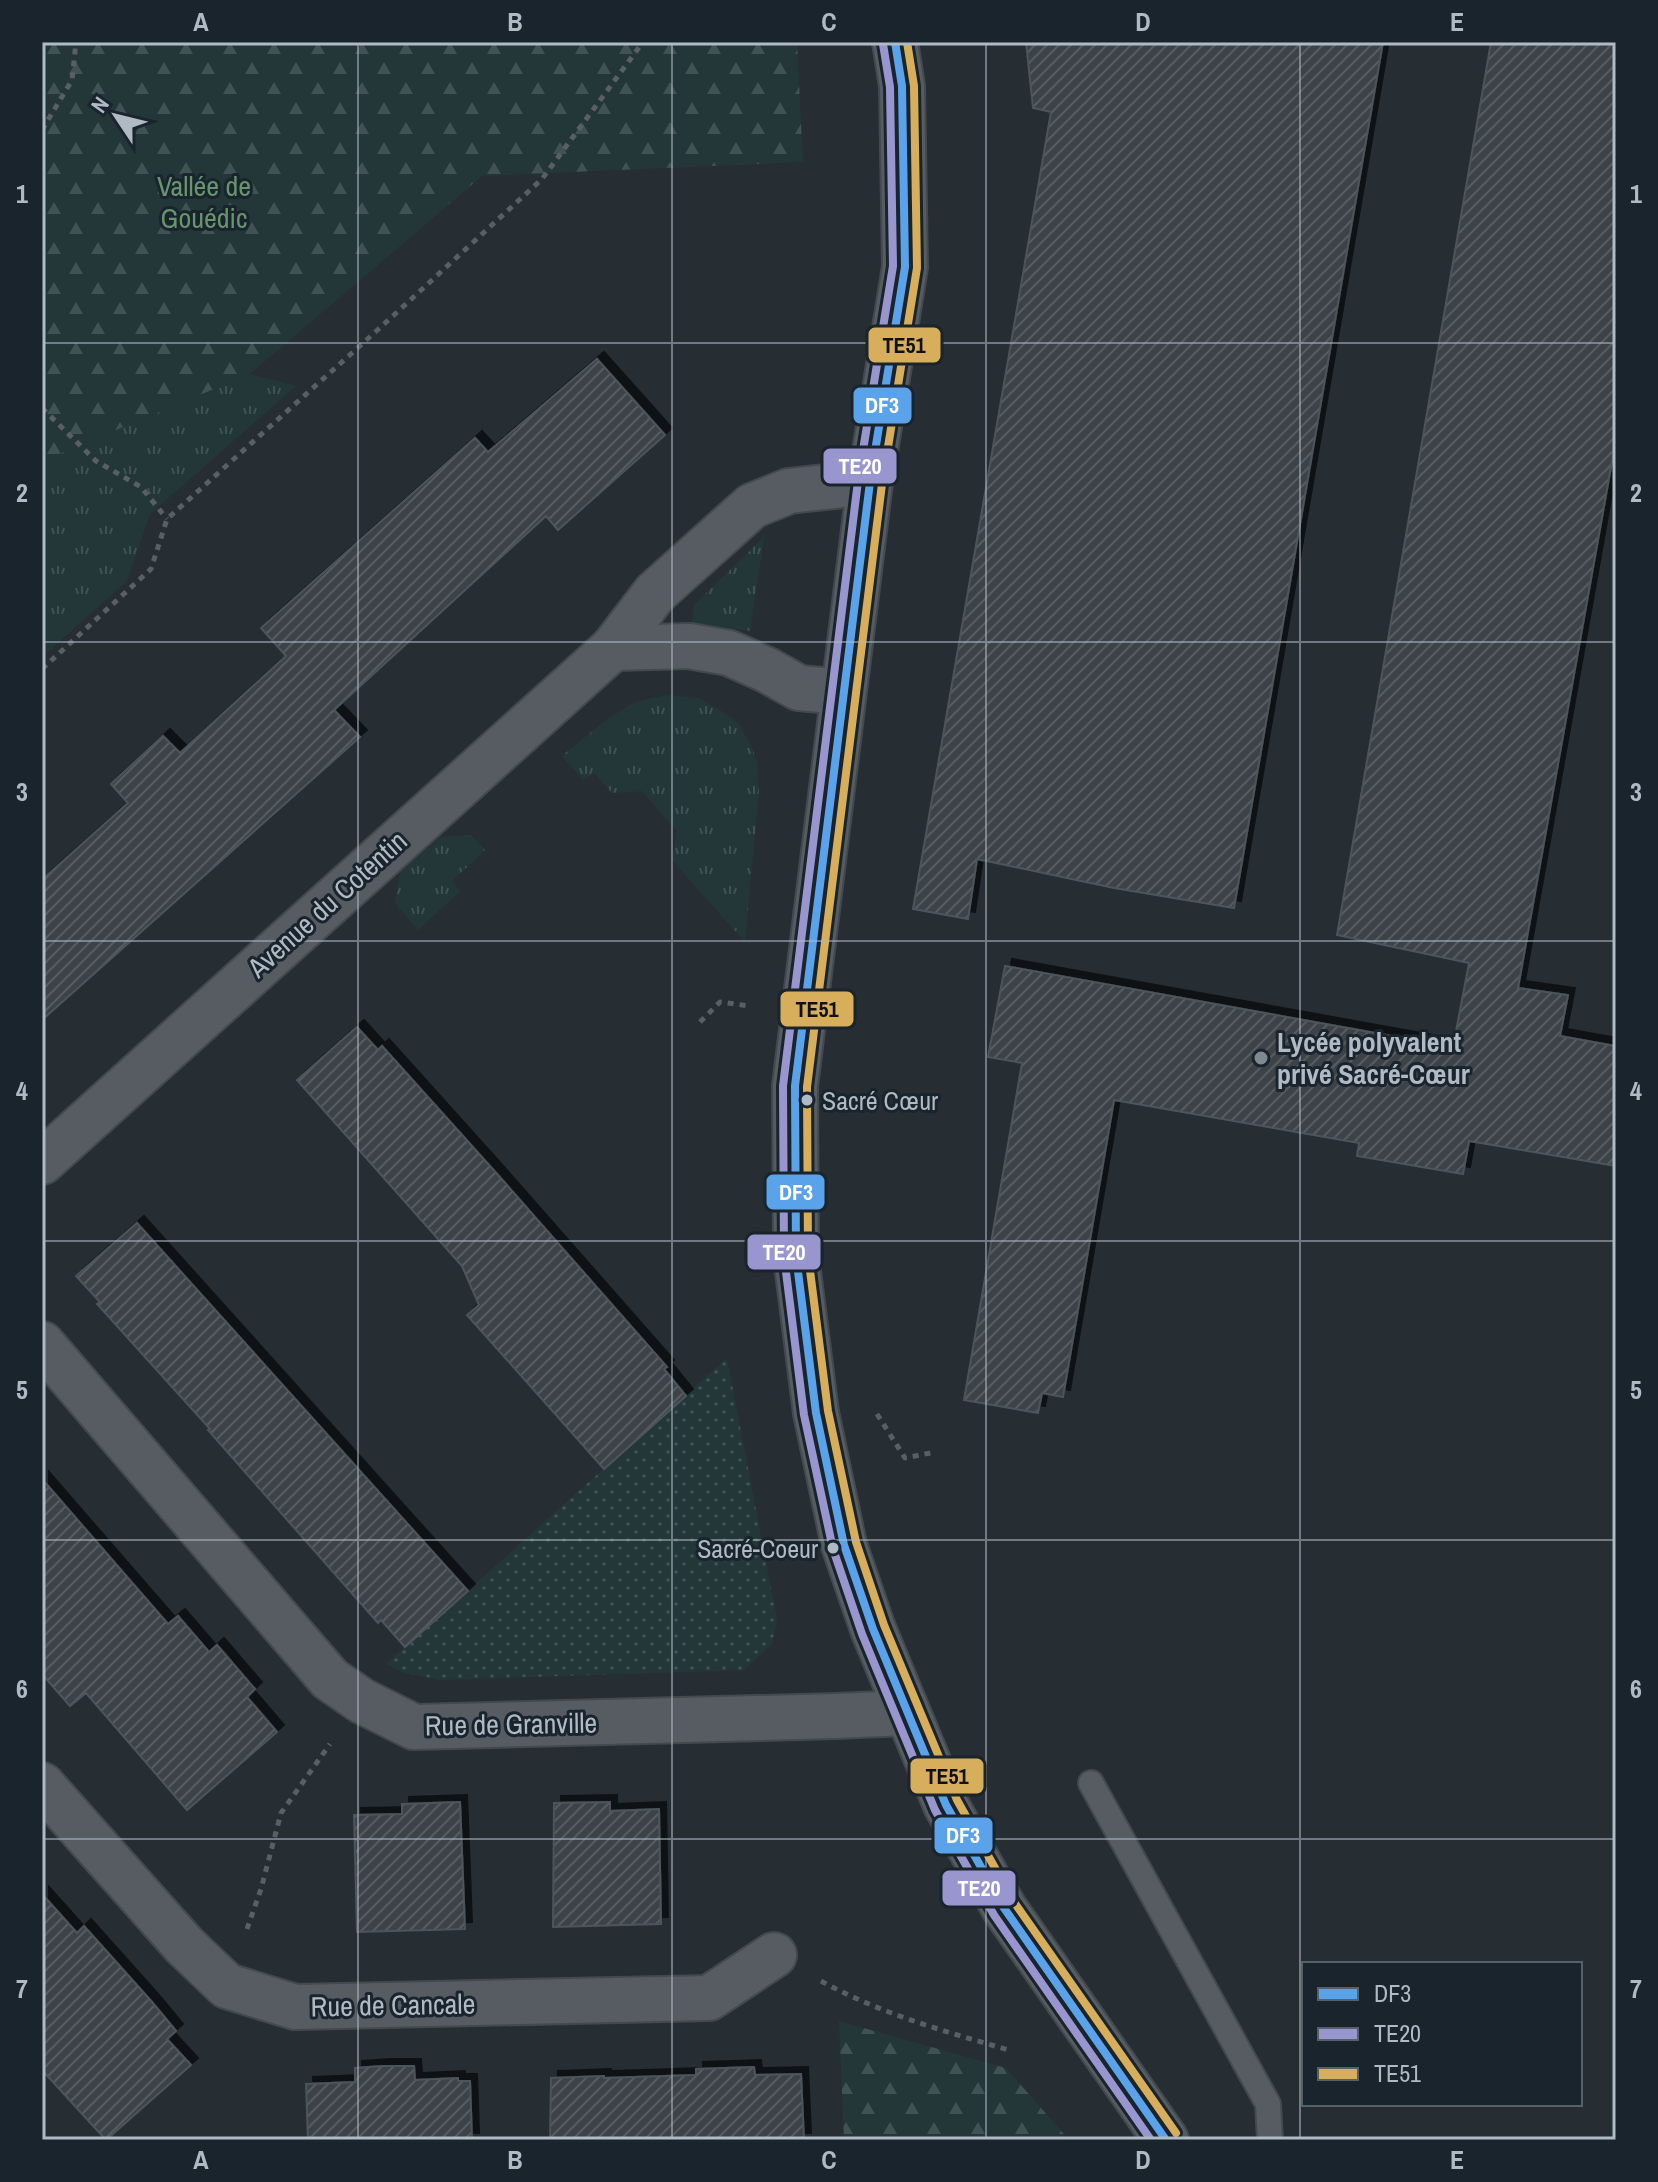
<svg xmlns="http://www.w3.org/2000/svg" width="1658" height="2182" font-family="'Archivo Narrow',sans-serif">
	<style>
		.grass { fill: url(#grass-tufts) }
		.forest { fill: url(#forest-firs) }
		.park { fill: url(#park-dots) }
		.building { fill: url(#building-hatch); stroke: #4e545b; stroke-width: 2; filter: url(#shadow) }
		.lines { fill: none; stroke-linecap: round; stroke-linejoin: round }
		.service-casing { stroke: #44494e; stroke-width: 28 }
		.minor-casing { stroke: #44494e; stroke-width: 48 }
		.tertiary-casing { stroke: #44494e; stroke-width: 48 }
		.path { stroke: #595f65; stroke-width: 5; stroke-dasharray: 6 6; stroke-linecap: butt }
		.service { stroke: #565c61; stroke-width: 24 }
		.minor { stroke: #565c61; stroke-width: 44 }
		.tertiary { stroke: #565c61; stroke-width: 44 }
		.bus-1-casing { stroke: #1a242d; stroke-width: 14 }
		.bus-2-casing { stroke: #1a242d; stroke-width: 14 }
		.bus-3-casing { stroke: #1a242d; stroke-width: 14 }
		.bus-1 { stroke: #5aa3ea; stroke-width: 8 }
		.bus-2 { stroke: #9996cf; stroke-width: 8 }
		.bus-3 { stroke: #d7ae5b; stroke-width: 8 }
		.grid { fill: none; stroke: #afbac5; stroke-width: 2; stroke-opacity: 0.55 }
		.poi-dot { fill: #7f8992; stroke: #1a242d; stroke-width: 3 }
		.bus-dot { fill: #afbac5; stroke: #1a242d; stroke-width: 3 }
		.labels { text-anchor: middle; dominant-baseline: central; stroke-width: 6; stroke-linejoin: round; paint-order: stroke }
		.bus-label { font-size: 26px; fill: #afbac5; stroke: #1a242d; text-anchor: start }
		.park-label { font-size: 28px; fill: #67956e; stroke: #1a242d }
		.street-label { font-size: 28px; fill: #afbac5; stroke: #1a242d }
		.poi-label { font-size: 28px; font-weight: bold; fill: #afbac5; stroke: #1a242d; text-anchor: start }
		.line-badge { stroke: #1a242d; stroke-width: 3 }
		.badge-label { font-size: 22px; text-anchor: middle; font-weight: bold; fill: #fff }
		.pale-badge-label { font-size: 22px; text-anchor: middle; font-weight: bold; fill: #111 }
		.neatline { fill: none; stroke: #afbac5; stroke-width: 3 }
		.grid-label { font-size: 26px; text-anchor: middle; font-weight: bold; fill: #afbac5 }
	</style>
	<defs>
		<pattern id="grass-tufts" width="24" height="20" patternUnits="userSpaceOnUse" patternTransform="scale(2)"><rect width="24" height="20" fill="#233738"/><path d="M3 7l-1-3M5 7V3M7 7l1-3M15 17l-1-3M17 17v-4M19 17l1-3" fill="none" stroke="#405253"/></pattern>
		<pattern id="forest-firs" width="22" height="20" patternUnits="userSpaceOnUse" patternTransform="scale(2)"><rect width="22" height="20" fill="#233738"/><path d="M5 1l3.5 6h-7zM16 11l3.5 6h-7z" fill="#405253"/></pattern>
		<pattern id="park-dots" width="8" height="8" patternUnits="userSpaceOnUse" patternTransform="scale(2)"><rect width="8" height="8" fill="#233738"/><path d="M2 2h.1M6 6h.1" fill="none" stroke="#405253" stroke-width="1.8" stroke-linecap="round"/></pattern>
		<pattern id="building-hatch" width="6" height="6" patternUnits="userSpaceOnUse" patternTransform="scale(2)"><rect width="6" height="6" fill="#3d4348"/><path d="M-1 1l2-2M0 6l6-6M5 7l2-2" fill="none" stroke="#565c61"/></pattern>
		<filter id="shadow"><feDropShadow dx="7" dy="-7" stdDeviation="0" flood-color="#0009"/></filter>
	</defs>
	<rect width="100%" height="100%" fill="#262d33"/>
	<g class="grass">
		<polygon points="250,374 296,386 150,514 127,581 42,657 42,461"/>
		<polygon points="764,537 750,631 692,623 694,605"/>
		<polygon points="666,695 698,698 720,710 739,724 752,748 757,762 759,790 745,942 672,860 677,831 642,791 612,793 594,773 583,780 562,756 606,720 635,702"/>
		<polygon points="471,835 485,850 452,881 460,891 418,930 395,903 400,872 440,837"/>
	</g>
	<g class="forest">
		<polygon points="42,42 797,42 803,162 482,176 250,374 42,461"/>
		<polygon points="839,2021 1006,2068 1069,2140 844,2140"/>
	</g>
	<polygon class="park" points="727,1358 777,1620 772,1644 744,1670 440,1680 405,1673 386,1664"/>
	<g class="building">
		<polygon points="1026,42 1383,42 1234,908 1114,888 977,859 968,919 913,909 1051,112 1033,108"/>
		<polygon points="1491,42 1616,42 1616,439 1518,988 1568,995 1560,1036 1616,1046 1616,1166 1469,1141 1463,1174 1357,1156 1359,1143 1114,1100 1063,1397 1042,1393 1038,1413 964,1400 1022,1063 988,1057 1005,966 1453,1047 1469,963 1337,935"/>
		<polygon points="597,359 665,435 558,530 546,516 334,710 360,737 42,1020 42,880 128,803 111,784 163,736 180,753 286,656 261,628 475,438 488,452"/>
		<polygon points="357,1027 378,1050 382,1046 498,1175 667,1367 664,1369 686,1396 604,1469 467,1315 479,1305 462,1266 297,1080"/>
		<polygon points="137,1223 468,1591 405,1647 381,1620 378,1623 208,1430 210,1429 97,1304 100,1302 76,1276"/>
		<polygon points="42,1479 168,1624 178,1616 209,1652 217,1645 255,1689 247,1697 277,1732 187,1810 86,1693 70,1706 42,1674"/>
		<polygon points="460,1802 465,1929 357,1932 354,1815 402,1814 402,1804"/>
		<polygon points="610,1802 610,1811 659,1809 661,1924 553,1927 554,1803"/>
		<polygon points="42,1894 77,1933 84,1926 152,2002 176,2031 167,2039 191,2065 106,2140 42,2070"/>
		<polygon points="383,2066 414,2066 415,2080 458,2078 458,2081 470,2081 472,2140 308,2140 306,2084 355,2082 355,2068"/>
		<polygon points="754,2067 755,2075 801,2074 804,2140 550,2140 551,2078 604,2076 604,2078 696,2075 696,2069"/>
	</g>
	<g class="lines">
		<defs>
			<polyline id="service" points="1091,1783 1268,2104 1270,2140"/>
			<g id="minor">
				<polyline points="613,648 689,646 729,653 767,670 799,688 843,692"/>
				<polyline points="42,1162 613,648 655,593 752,506 789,491 870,482"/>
				<polyline points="42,1344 330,1679 362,1701 414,1727 836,1716 906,1713"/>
				<polyline points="42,1785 184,1945 227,1986 295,2007 709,1998 774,1955"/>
			</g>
			<polyline id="tertiary" points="895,42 902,86 905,267 870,482 795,1086 796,1256 816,1413 844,1545 873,1629 946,1805 1004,1908 1166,2140"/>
		</defs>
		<use href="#service" class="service-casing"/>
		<use href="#minor" class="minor-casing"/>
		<use href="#tertiary" class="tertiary-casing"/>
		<g class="path">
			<polyline points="42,130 72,80 76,42"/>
			<polyline points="42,408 96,461 141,487 167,519"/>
			<polyline points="42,669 151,569 167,519 382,326 542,179 643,42"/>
			<polyline points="700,1022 720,1002 750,1006"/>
			<polyline points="877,1414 905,1458 935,1452"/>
			<polyline points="247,1929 261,1889 281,1813 330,1744"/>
			<path d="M 821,1981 C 881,2014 947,2032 1012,2051"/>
		</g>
		<use href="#service" class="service"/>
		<use href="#minor" class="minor"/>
		<use href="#tertiary" class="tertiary"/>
		<defs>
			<polyline id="bus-1" points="895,42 902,86 905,267 870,482 795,1086 796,1256 816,1413 844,1545 873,1629 946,1805 1004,1908 1166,2140"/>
			<polyline id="bus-2" points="883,44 890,87 893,266 858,481 783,1086 784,1256 804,1415 833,1549 862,1634 935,1810 994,1915 1151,2140"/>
			<polyline id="bus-3" points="907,42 914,86 917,268 882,484 807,1087 808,1255 828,1411 856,1542 884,1625 957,1800 1014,1902 1176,2133"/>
		</defs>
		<use href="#bus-1" class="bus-1-casing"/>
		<use href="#bus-2" class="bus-2-casing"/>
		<use href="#bus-3" class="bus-3-casing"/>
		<use href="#bus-1" class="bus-1"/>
		<use href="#bus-2" class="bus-2"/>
		<use href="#bus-3" class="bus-3"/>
	</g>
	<path class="grid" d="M 358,42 L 358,2140M 672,42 L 672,2140M 986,42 L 986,2140M 1300,42 L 1300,2140M 42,343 L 1616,343M 42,642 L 1616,642M 42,941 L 1616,941M 42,1241 L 1616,1241M 42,1540 L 1616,1540M 42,1839 L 1616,1839"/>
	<circle class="poi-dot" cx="1261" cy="1058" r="8"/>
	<g class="bus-dot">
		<circle cx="807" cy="1100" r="7"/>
		<circle cx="833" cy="1548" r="7"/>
	</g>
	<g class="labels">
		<g class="bus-label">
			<text x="822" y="1100">Sacré Cœur</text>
			<text x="818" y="1548" text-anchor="end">Sacré-Coeur</text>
		</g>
		<g class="park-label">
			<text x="204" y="186">Vallée de<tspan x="204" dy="32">Gouédic</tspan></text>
		</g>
		<g class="street-label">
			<text transform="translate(327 904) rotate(-42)">Avenue du Cotentin</text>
			<text transform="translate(511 1724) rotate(-1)">Rue de Granville</text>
			<text transform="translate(393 2005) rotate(-1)">Rue de Cancale</text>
		</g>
		<g class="poi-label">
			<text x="1277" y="1042">Lycée polyvalent<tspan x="1277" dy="32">privé Sacré-Cœur</tspan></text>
		</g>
	</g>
	<g class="line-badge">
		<rect x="867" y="326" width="75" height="38" rx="8" fill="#d7ae5b"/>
		<rect x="852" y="386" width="61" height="39" rx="8" fill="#5aa3ea"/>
		<rect x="822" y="447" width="76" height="38" rx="8" fill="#9996cf"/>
		<rect x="779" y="990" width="76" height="38" rx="8" fill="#d7ae5b"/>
		<rect x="765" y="1173" width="61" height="38" rx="8" fill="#5aa3ea"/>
		<rect x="746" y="1233" width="76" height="38" rx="8" fill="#9996cf"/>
		<rect x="909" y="1757" width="76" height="38" rx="8" fill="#d7ae5b"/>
		<rect x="933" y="1816" width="61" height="39" rx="8" fill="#5aa3ea"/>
		<rect x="941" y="1869" width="76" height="38" rx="8" fill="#9996cf"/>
	</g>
	<g class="badge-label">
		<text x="882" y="413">DF3</text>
		<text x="860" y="474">TE20</text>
		<text x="796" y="1200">DF3</text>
		<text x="784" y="1260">TE20</text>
		<text x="963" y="1843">DF3</text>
		<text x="979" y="1896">TE20</text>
	</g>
	<g class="pale-badge-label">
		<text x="904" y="353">TE51</text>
		<text x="817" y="1017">TE51</text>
		<text x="947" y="1784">TE51</text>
	</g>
	<rect width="1658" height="2182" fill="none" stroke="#1a242d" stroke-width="88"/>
	<rect x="1302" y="1962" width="280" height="144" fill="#1a242d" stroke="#56606a" stroke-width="2"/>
	<rect x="1318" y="1988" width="40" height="12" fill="#5aa3ea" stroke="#56606a" stroke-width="2"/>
	<text x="1374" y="2002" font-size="24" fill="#afbac5">DF3</text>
	<rect x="1318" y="2028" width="40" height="12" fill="#9996cf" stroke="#56606a" stroke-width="2"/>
	<text x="1374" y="2042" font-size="24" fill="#afbac5">TE20</text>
	<rect x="1318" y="2068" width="40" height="12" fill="#d7ae5b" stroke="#56606a" stroke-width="2"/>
	<text x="1374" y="2082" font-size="24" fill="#afbac5">TE51</text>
	<g transform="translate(116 116) rotate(305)" stroke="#1a242d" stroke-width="6" paint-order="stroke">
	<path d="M0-6L14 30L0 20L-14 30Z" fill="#afbac5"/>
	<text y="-12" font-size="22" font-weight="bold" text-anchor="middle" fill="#afbac5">N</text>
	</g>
	<rect x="44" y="44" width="1570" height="2094" class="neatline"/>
	<g class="grid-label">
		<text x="201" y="31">A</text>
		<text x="515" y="31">B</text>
		<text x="829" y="31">C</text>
		<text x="1143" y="31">D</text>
		<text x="1457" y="31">E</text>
		<text x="22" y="203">1</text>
		<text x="1636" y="203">1</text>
		<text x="22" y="502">2</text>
		<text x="1636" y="502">2</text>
		<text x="22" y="801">3</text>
		<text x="1636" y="801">3</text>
		<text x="22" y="1100">4</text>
		<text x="1636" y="1100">4</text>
		<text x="22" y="1399">5</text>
		<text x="1636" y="1399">5</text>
		<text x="22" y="1698">6</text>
		<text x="1636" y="1698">6</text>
		<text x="22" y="1998">7</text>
		<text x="1636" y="1998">7</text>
		<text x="201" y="2169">A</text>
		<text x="515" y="2169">B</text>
		<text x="829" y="2169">C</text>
		<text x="1143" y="2169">D</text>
		<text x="1457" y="2169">E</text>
	</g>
</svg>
